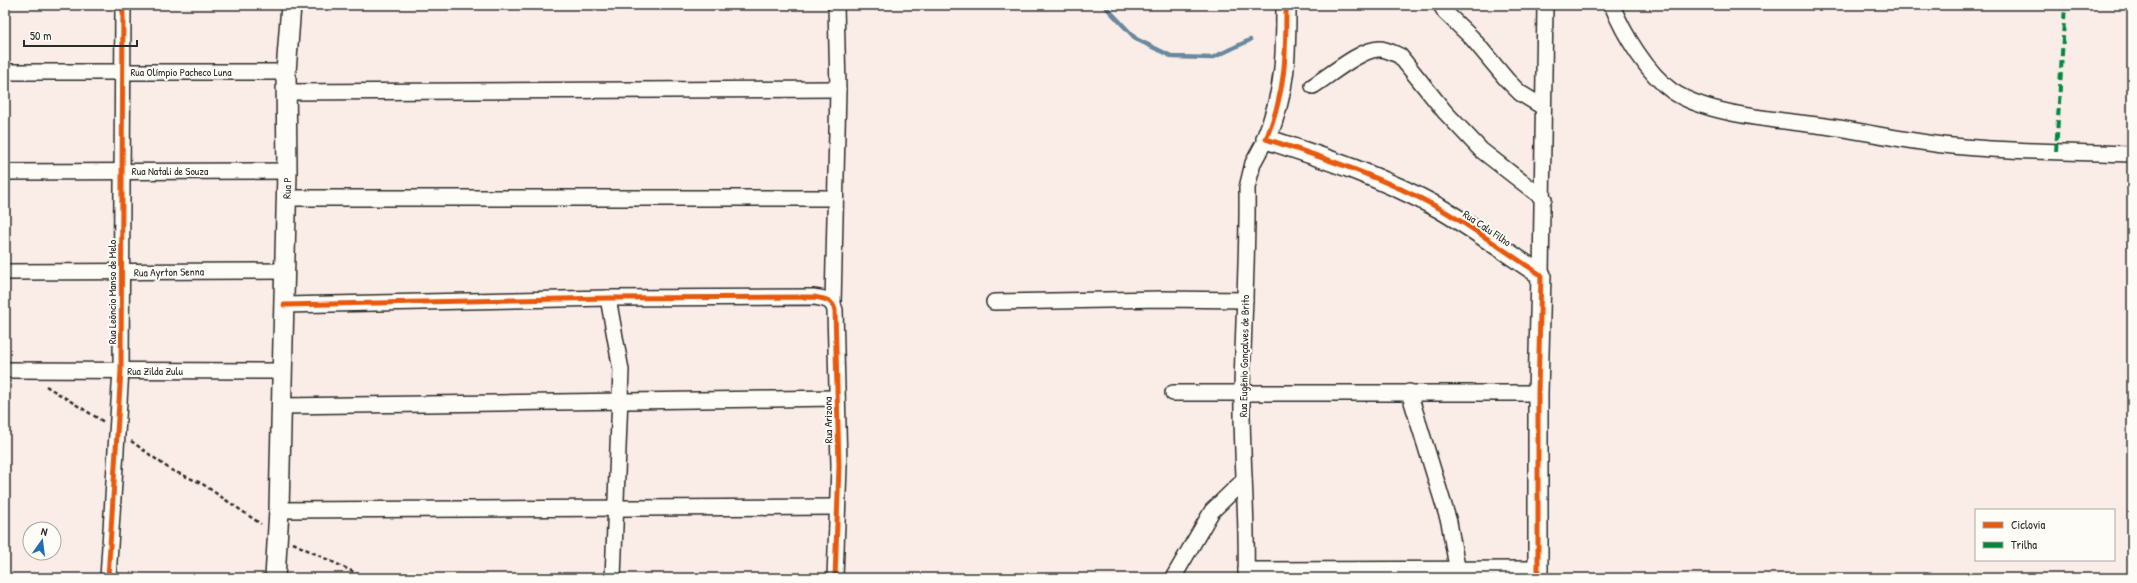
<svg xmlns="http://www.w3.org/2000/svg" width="2137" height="583" font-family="'Patrick Hand',sans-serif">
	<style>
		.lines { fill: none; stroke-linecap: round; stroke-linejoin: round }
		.stream { stroke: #6888a0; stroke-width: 4.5 }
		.minor-casing { stroke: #2b2b2b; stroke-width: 18 }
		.tertiary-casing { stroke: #2b2b2b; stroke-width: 22 }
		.path { stroke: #2b2b2b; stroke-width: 2.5; stroke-dasharray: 4 3; stroke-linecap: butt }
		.minor { stroke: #fdfcf7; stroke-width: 15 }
		.tertiary { stroke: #fdfcf7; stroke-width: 19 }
		.quiet { stroke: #00873e; stroke-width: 4; stroke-dasharray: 8 4; stroke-linecap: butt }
		.cycleway-casing { stroke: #fdfcf7; stroke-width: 8 }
		.cycleway { stroke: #e8590c; stroke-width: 5 }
		.labels { text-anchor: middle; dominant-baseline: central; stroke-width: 4; stroke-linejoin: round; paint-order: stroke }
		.street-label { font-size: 11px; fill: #2b2b2b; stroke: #fdfcf7 }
	</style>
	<rect width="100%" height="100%" fill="#faede7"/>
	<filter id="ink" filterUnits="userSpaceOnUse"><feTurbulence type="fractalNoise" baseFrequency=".025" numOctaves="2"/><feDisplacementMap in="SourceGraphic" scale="8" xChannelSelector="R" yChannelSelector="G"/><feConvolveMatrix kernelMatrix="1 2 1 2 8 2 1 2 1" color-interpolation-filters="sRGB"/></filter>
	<g filter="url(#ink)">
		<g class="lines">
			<polyline class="stream" points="1104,5 1136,39 1173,57 1212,58 1250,40"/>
			<defs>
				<g id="minor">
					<polyline points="1441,5 1445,12 1472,38 1507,80 1520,93 1543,107"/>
					<path d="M 1612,5 C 1623,33 1647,73 1672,91 C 1709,116 1781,120 1825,126 C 1868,132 1910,142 1953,146 C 2013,152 2072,152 2132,154"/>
					<polyline points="5,72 286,72"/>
					<path d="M 1313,86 C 1329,76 1361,49 1379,49 C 1387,49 1393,53 1400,56 L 1445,112 L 1481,150 L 1544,199"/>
					<polyline points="286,92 838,89"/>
					<polyline points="5,172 287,171"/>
					<polyline points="286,198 834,198"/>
					<polyline points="5,272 284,271"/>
					<polyline points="1541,275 1545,5"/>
					<polyline points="608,298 621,370 613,578"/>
					<polyline points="994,302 1162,299 1245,300"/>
					<polyline points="833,304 838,89 836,5"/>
					<path d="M 284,305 L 608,298 L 814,297 C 824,299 832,299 835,310 L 839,466 L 835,578"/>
					<polyline points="5,370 282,371"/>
					<polyline points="1409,392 1449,522 1459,578"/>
					<polyline points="1173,393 1538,393"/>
					<polyline points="282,406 837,398"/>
					<polyline points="279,510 836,507"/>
					<polyline points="1246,570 1538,569"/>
					<polyline points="108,578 121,370 123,5"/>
					<polyline points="1173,578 1212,511 1244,480"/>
					<path d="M 1246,578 C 1248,516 1241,454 1242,392 C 1243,324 1248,256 1247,188 L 1253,163 L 1266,139"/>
				</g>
				<g id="tertiary">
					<path d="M 1286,5 C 1286,55 1286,91 1266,139 C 1325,158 1384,178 1439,208 C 1474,228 1507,253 1541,275 L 1538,393 L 1538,578"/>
					<polyline points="275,578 279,510 287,171 286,72 291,5"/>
				</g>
			</defs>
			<use href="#minor" class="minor-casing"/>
			<use href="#tertiary" class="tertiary-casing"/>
			<g class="path">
				<polyline points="46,386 104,422"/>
				<polyline points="131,441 171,470 201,483 261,524"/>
				<polyline points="293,543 366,578"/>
			</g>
			<use href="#minor" class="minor"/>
			<use href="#tertiary" class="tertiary"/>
			<polyline class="quiet" points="2056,152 2065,5"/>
			<defs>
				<g id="cycleway">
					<path d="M 1286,5 C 1286,55 1286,91 1266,139 C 1325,158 1384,178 1439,208 C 1474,228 1507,253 1541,275 L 1538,393 L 1538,578"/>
					<path d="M 284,305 L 608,298 L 814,297 C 824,299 832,299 835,310 L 839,466 L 835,578"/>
					<polyline points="108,578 121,370 123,5"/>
				</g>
			</defs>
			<use href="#cycleway" class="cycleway-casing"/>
			<use href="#cycleway" class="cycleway"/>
		</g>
	</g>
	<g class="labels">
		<g class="street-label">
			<text x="181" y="72">Rua Olímpio Pacheco Luna</text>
			<text x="170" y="171">Rua Natali de Souza</text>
			<text transform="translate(287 188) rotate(-88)">Rua P</text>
			<text transform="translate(1487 228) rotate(34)">Rua Calu Filho</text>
			<text transform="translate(169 272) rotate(-1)">Rua Ayrton Senna</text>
			<text transform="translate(112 292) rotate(-90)">Rua Leôncio Manso de Melo</text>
			<text transform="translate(1244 356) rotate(-89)">Rua Eugênio Gonçalves de Brito</text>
			<text x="155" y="371">Rua Zilda Zulu</text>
			<text transform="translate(828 420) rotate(-91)">Rua Arizona</text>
		</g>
	</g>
	<rect width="2137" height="583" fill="none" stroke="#fdfcf7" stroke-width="20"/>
	<rect x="10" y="10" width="2117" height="563" fill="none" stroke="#2b2b2b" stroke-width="1.5" filter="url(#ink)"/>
	<rect x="1975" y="509" width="140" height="52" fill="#fdfcf7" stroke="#a9a8a5"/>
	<rect x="1983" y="522" width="20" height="6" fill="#e8590c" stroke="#a9a8a5"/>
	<text x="2011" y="529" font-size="12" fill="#2b2b2b">Ciclovia</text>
	<rect x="1983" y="542" width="20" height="6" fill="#00873e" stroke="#a9a8a5"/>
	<text x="2011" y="549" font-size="12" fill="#2b2b2b">Trilha</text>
	<g transform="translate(42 541) rotate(14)"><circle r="19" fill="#fdfcf7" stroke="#a9a8a5"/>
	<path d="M0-3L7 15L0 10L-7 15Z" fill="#1f6fb2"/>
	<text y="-6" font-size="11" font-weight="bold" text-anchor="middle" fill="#2b2b2b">N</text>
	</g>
	<path d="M24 40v6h113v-6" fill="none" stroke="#2b2b2b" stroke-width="2"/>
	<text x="30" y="40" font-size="12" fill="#2b2b2b" stroke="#fdfcf7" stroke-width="3" paint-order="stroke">50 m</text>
</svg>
